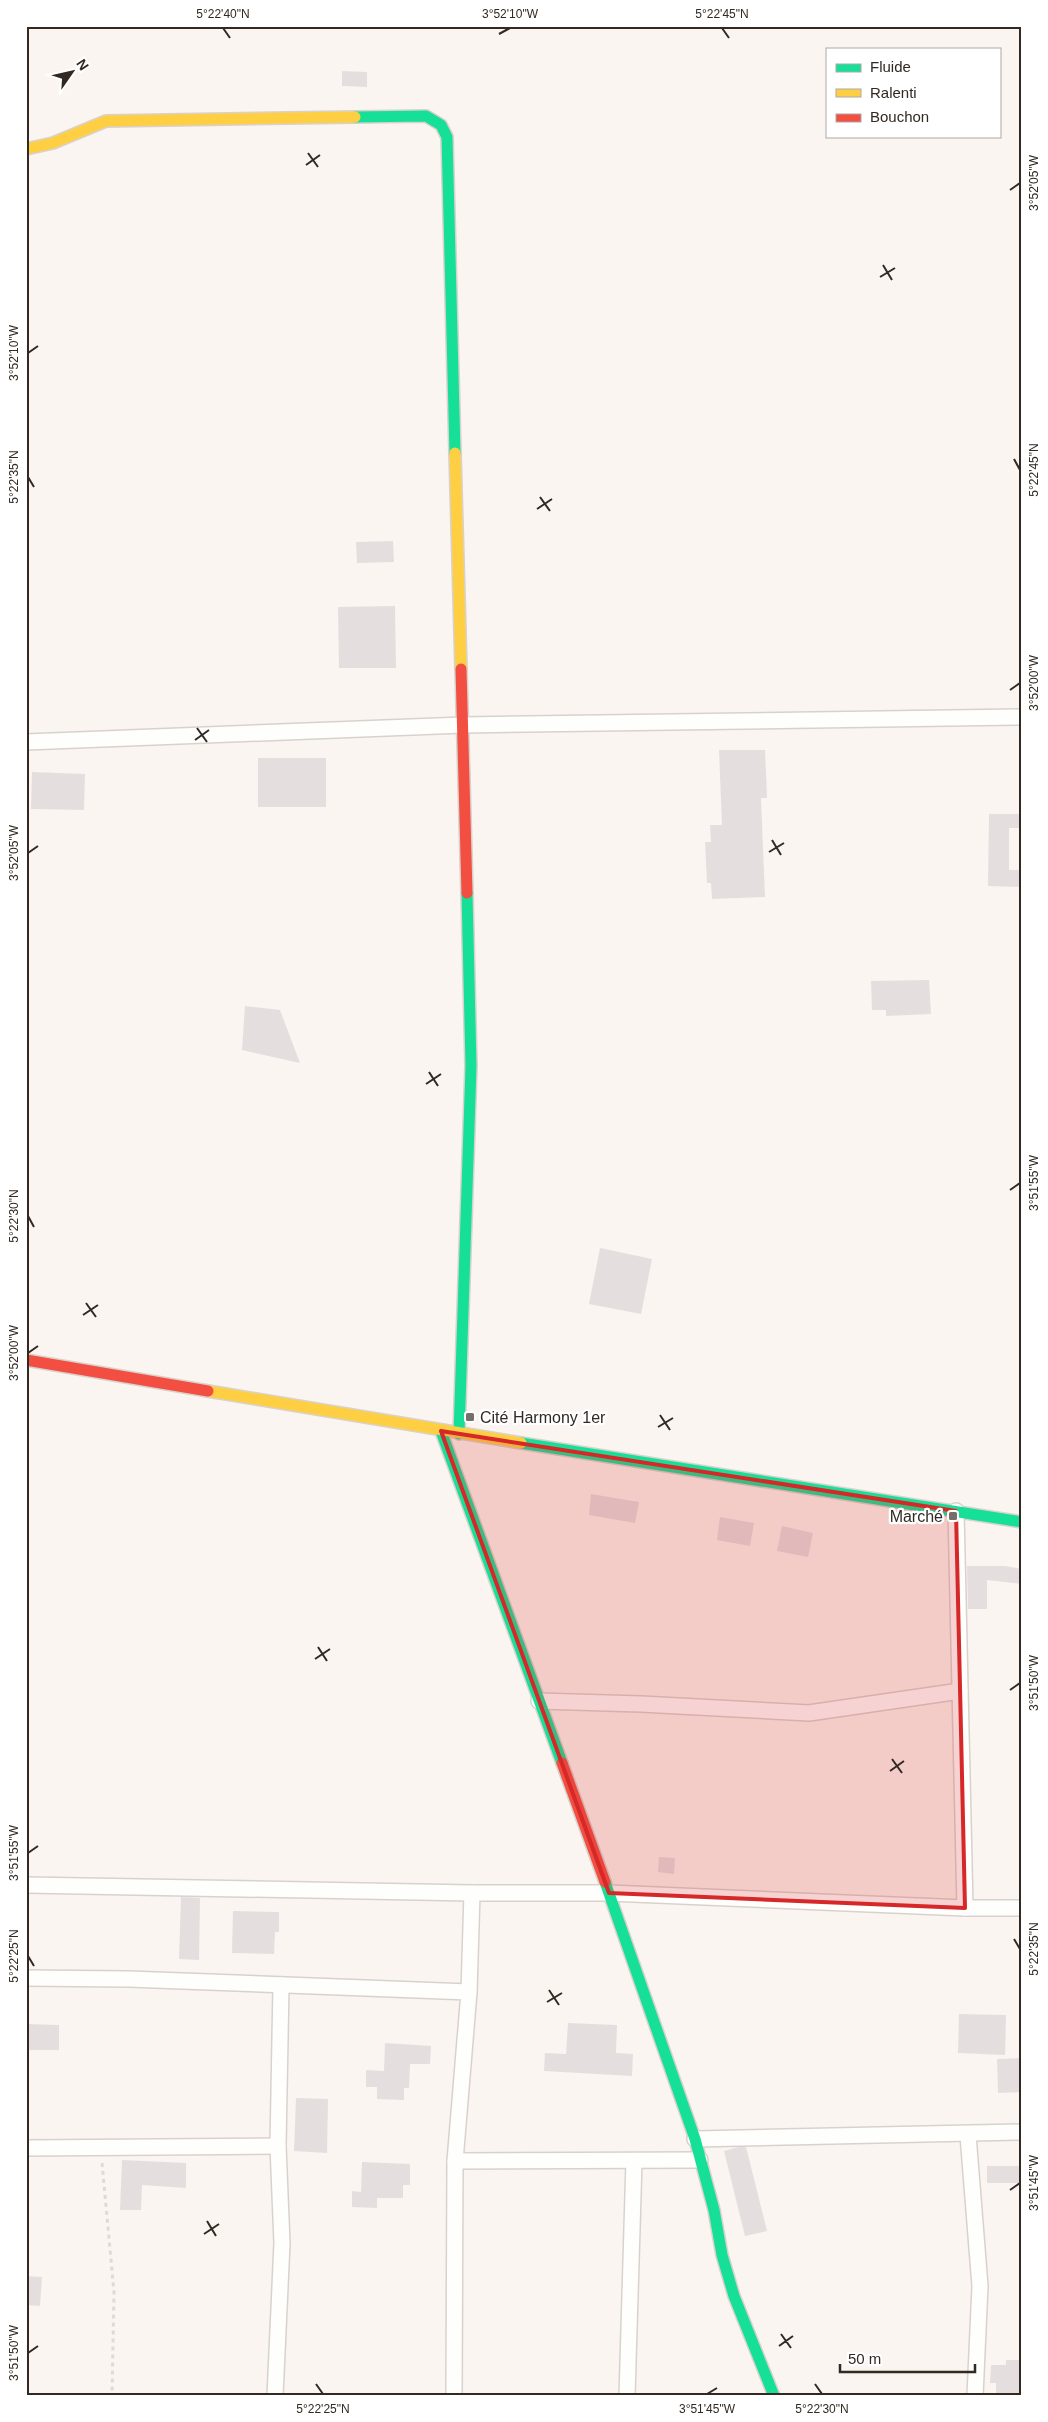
<svg xmlns="http://www.w3.org/2000/svg" width="1048" height="2422" font-family="Helvetica,sans-serif">
	<style>
		.building { fill: #e5dedf }
		.lines { fill: none; stroke-linecap: round; stroke-linejoin: round }
		.street-casing { stroke: #d9d2cc; stroke-width: 18 }
		.fast-casing { stroke: #d9d2cc; stroke-width: 14 }
		.slow-casing { stroke: #d9d2cc; stroke-width: 14 }
		.jam-casing { stroke: #d9d2cc; stroke-width: 14 }
		.path { stroke: #dcdbd9; stroke-width: 3; stroke-dasharray: 4 4; stroke-linecap: butt }
		.street { stroke: #fefefd; stroke-width: 15 }
		.fast { stroke: #16e098; stroke-width: 11 }
		.slow { stroke: #ffcf43; stroke-width: 11 }
		.jam { stroke: #f24e42; stroke-width: 11 }
		.marked { fill: #d62828; fill-opacity: 0.2; stroke: #d62828; stroke-width: 4; stroke-linejoin: round }
		.ticks { fill: none; stroke: #312922; stroke-width: 2 }
		.poi-dot { fill: #77706a; stroke: #fff; stroke-width: 2 }
		.labels { text-anchor: middle; dominant-baseline: central; stroke-width: 4.5; stroke-linejoin: round; paint-order: stroke }
		.poi-label { font-size: 16px; fill: #312922; stroke: #fff; text-anchor: start }
		.neatline { fill: none; stroke: #312922; stroke-width: 2 }
		.ticks-label { font-size: 12px; text-anchor: middle; fill: #312922 }
	</style>
	<rect width="100%" height="100%" fill="#faf5f0"/>
	<g class="building">
		<polygon points="342,71 367,72 367,87 342,86"/>
		<polygon points="393,541 394,562 357,563 356,542"/>
		<polygon points="395,606 396,668 339,668 338,607"/>
		<polygon points="719,750 765,750 767,798 761,798 765,897 712,899 711,883 707,883 705,842 711,842 710,825 722,825"/>
		<rect x="258" y="758" width="68" height="49"/>
		<polygon points="32,772 85,774 84,810 31,809"/>
		<polygon points="989,814 1022,814 1022,828 1009,828 1009,870 1022,870 1022,887 988,886"/>
		<polygon points="929,980 931,1014 886,1016 886,1010 872,1010 871,981"/>
		<polygon points="245,1006 280,1010 300,1063 242,1050"/>
		<polygon points="600,1248 652,1259 641,1314 589,1304"/>
		<polygon points="591,1494 639,1502 635,1523 589,1515"/>
		<polygon points="720,1517 754,1523 750,1546 717,1540"/>
		<polygon points="782,1526 813,1533 808,1557 777,1551"/>
		<polygon points="967,1566 1005,1566 1022,1569 1022,1584 987,1580 987,1609 968,1609"/>
		<polygon points="659,1857 675,1858 674,1874 658,1872"/>
		<polygon points="181,1897 200,1898 199,1960 179,1959"/>
		<polygon points="233,1911 279,1912 279,1932 275,1932 274,1954 232,1953"/>
		<polygon points="959,2014 1006,2015 1005,2055 958,2053"/>
		<polygon points="568,2023 617,2025 616,2053 633,2054 632,2076 544,2071 545,2053 566,2054"/>
		<polygon points="26,2024 59,2025 59,2050 26,2050"/>
		<polygon points="385,2043 431,2046 430,2064 410,2064 409,2088 404,2088 404,2100 377,2099 377,2087 366,2087 366,2070 384,2071"/>
		<polygon points="1022,2058 1022,2092 998,2093 997,2059"/>
		<polygon points="296,2098 328,2099 327,2153 294,2151"/>
		<polygon points="739,2147 746,2147 767,2231 745,2236 724,2151"/>
		<polygon points="122,2160 186,2163 186,2188 142,2185 141,2210 120,2210"/>
		<polygon points="362,2162 410,2164 410,2185 403,2185 403,2198 377,2198 377,2208 352,2207 352,2191 361,2192"/>
		<rect x="987" y="2166" width="35" height="17"/>
		<polygon points="26,2276 42,2277 40,2306 26,2305"/>
		<polygon points="1006,2360 1022,2360 1022,2396 996,2396 996,2383 990,2383 991,2365 1006,2365"/>
	</g>
	<g class="lines">
		<defs>
			<g id="street">
				<polyline points="26,742 463,725 1022,717"/>
				<polyline points="956,1511 965,1908"/>
				<polyline points="539,1701 641,1704 809,1713 960,1691"/>
				<polyline points="26,1885 472,1893 609,1893 965,1908 1022,1908"/>
				<polyline points="26,1978 129,1979 469,1992"/>
				<polyline points="968,2135 980,2286 975,2396"/>
				<polyline points="695,2139 1022,2132"/>
				<polyline points="26,2148 278,2146"/>
				<polyline points="455,2161 700,2160"/>
				<polyline points="275,2396 282,2243 278,2146 281,1985"/>
				<polyline points="454,2396 455,2161 469,1992 472,1893"/>
				<polyline points="627,2396 634,2161"/>
			</g>
			<g id="fast">
				<polyline points="355,117 426,116 441,125 447,137 455,453"/>
				<polyline points="441,1431 562,1763"/>
				<polyline points="459,1434 471,1066 467,893"/>
				<polyline points="521,1443 1022,1522"/>
				<polyline points="605,1882 695,2139 714,2210 722,2255 734,2296 774,2396"/>
			</g>
			<g id="slow">
				<polyline points="26,149 53,143 106,121 355,117"/>
				<polyline points="455,453 461,669"/>
				<polyline points="208,1391 521,1443"/>
			</g>
			<g id="jam">
				<polyline points="461,669 467,893"/>
				<polyline points="26,1360 208,1391"/>
				<polyline points="562,1763 605,1882"/>
			</g>
		</defs>
		<use href="#street" class="street-casing"/>
		<use href="#fast" class="fast-casing"/>
		<use href="#slow" class="slow-casing"/>
		<use href="#jam" class="jam-casing"/>
		<polyline class="path" points="102,2163 114,2292 112,2396"/>
		<use href="#street" class="street"/>
		<use href="#fast" class="fast"/>
		<use href="#slow" class="slow"/>
		<use href="#jam" class="jam"/>
	</g>
	<path class="marked" d="M 441,1431 L 956,1511 L 965,1908 L 609,1893 Z"/>
	<path class="ticks" d="M 223,28 L 230,38M 722,28 L 729,38M 499,34 L 510,28M 308,153 L 318,167M 306,165 L 320,155M 1010,190 L 1020,183M 883,265 L 892,280M 880,277 L 895,268M 28,353 L 38,346M 1014,459 L 1020,470M 28,477 L 34,487M 540,497 L 550,511M 537,509 L 552,499M 1010,690 L 1020,683M 197,728 L 207,742M 195,740 L 209,730M 772,840 L 781,855M 769,852 L 784,843M 28,853 L 38,846M 429,1072 L 438,1086M 426,1084 L 441,1074M 1010,1190 L 1020,1183M 28,1216 L 34,1227M 86,1303 L 96,1317M 83,1315 L 98,1305M 28,1353 L 38,1346M 660,1415 L 670,1430M 658,1427 L 673,1418M 318,1647 L 327,1661M 315,1659 L 330,1649M 1010,1690 L 1020,1683M 892,1759 L 902,1773M 890,1771 L 904,1761M 28,1853 L 38,1846M 1014,1939 L 1020,1949M 28,1956 L 34,1966M 549,1990 L 559,2005M 547,2002 L 562,1993M 1010,2190 L 1020,2183M 207,2221 L 216,2236M 204,2234 L 219,2224M 781,2334 L 791,2348M 779,2346 L 793,2336M 28,2353 L 38,2346M 316,2384 L 323,2394M 815,2384 L 822,2394M 707,2394 L 717,2388"/>
	<g class="poi-dot">
		<rect x="465" y="1412" width="10" height="10" rx="2.5"/>
		<rect x="948" y="1511" width="10" height="10" rx="2.5"/>
	</g>
	<g class="labels">
		<g class="poi-label">
			<text x="480" y="1417">Cité Harmony 1er</text>
			<text x="943" y="1516" text-anchor="end">Marché</text>
		</g>
	</g>
	<rect width="1048" height="2422" fill="none" stroke="#ffffff" stroke-width="55"/>
	<rect x="826" y="48" width="175" height="90" fill="#ffffff" stroke="#ada9a7"/>
	<rect x="836" y="64" width="25" height="8" fill="#16e098" stroke="#ada9a7"/>
	<text x="870" y="72" font-size="15" fill="#312922">Fluide</text>
	<rect x="836" y="89" width="25" height="8" fill="#ffcf43" stroke="#ada9a7"/>
	<text x="870" y="98" font-size="15" fill="#312922">Ralenti</text>
	<rect x="836" y="114" width="25" height="8" fill="#f24e42" stroke="#ada9a7"/>
	<text x="870" y="122" font-size="15" fill="#312922">Bouchon</text>
	<g transform="translate(72 72) rotate(56)" stroke="#ffffff" stroke-width="4" paint-order="stroke">
	<path d="M0-4L9 19L0 12L-9 19Z" fill="#312922"/>
	<text y="-8" font-size="14" font-weight="bold" text-anchor="middle" fill="#312922">N</text>
	</g>
	<path d="M840 2364v8h135v-8" fill="none" stroke="#312922" stroke-width="2.5"/>
	<text x="848" y="2364" font-size="15" fill="#312922" stroke="#ffffff" stroke-width="4" paint-order="stroke">50 m</text>
	<rect x="28" y="28" width="992" height="2366" class="neatline"/>
	<g class="ticks-label">
		<text x="223" y="18">5°22'40"N</text>
		<text x="510" y="18">3°52'10"W</text>
		<text x="722" y="18">5°22'45"N</text>
		<text transform="translate(1034 183) rotate(-90)" y="4">3°52'05"W</text>
		<text transform="translate(14 353) rotate(-90)" y="4">3°52'10"W</text>
		<text transform="translate(1034 470) rotate(-90)" y="4">5°22'45"N</text>
		<text transform="translate(14 477) rotate(-90)" y="4">5°22'35"N</text>
		<text transform="translate(1034 683) rotate(-90)" y="4">3°52'00"W</text>
		<text transform="translate(14 853) rotate(-90)" y="4">3°52'05"W</text>
		<text transform="translate(1034 1183) rotate(-90)" y="4">3°51'55"W</text>
		<text transform="translate(14 1216) rotate(-90)" y="4">5°22'30"N</text>
		<text transform="translate(14 1353) rotate(-90)" y="4">3°52'00"W</text>
		<text transform="translate(1034 1683) rotate(-90)" y="4">3°51'50"W</text>
		<text transform="translate(14 1853) rotate(-90)" y="4">3°51'55"W</text>
		<text transform="translate(1034 1949) rotate(-90)" y="4">5°22'35"N</text>
		<text transform="translate(14 1956) rotate(-90)" y="4">5°22'25"N</text>
		<text transform="translate(1034 2183) rotate(-90)" y="4">3°51'45"W</text>
		<text transform="translate(14 2353) rotate(-90)" y="4">3°51'50"W</text>
		<text x="323" y="2413">5°22'25"N</text>
		<text x="707" y="2413">3°51'45"W</text>
		<text x="822" y="2413">5°22'30"N</text>
	</g>
</svg>
